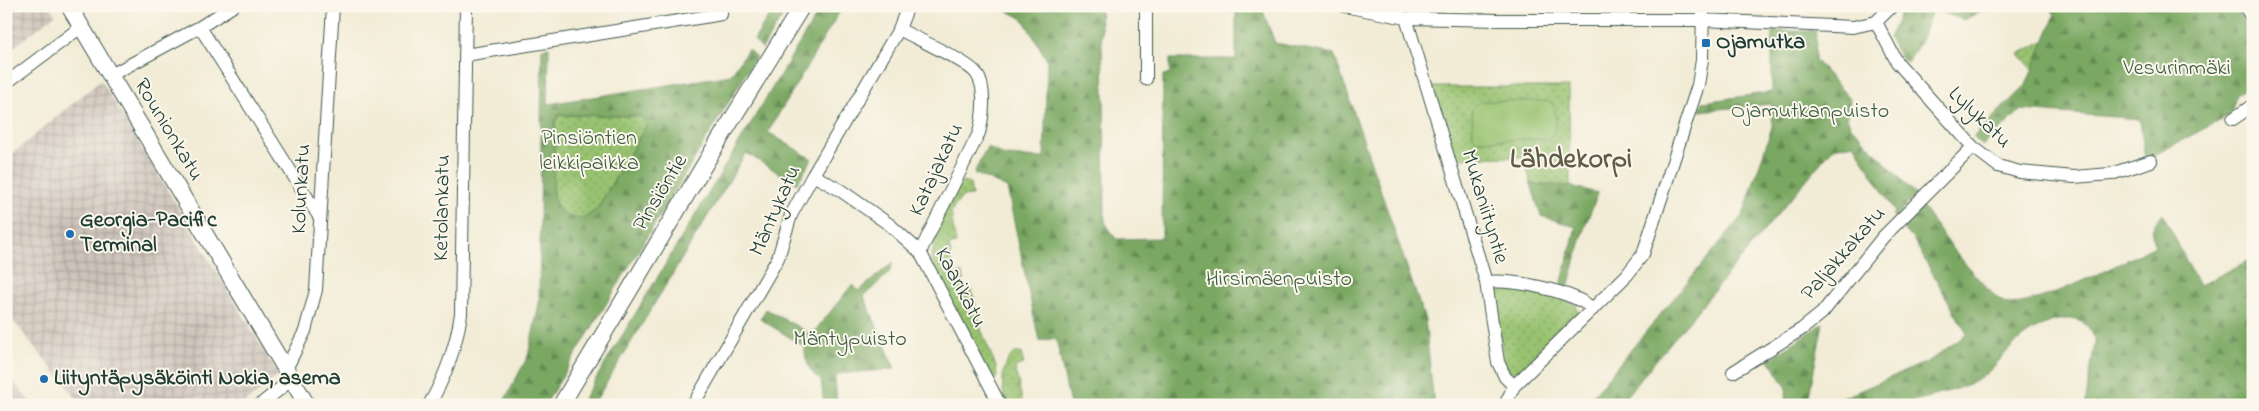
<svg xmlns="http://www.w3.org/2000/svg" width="2259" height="411" viewBox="0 0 2259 411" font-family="'Indie Flower',sans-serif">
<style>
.industrial{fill:url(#industrial-grid)}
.railway{fill:#cdc2b9}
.grass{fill:url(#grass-dots);stroke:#5c8052;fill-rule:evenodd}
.forest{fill:url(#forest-firs);stroke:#4c724b;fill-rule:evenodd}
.pitch{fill:#98c270;stroke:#5c8052}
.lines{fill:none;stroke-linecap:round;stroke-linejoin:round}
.minor-casing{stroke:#3f574c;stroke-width:14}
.major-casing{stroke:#3f574c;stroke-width:18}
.minor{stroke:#fff;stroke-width:12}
.major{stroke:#fff;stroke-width:16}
.poi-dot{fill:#1f6fb2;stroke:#fbf7ec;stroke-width:2}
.labels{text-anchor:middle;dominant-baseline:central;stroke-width:4;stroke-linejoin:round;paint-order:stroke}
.poi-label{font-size:22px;font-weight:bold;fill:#1f3d34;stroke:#fbf7ec;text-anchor:start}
.park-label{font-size:22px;fill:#3d5e43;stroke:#fbf7ec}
.street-label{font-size:22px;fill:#1f3d34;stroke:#fbf7ec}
.district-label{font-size:28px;font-weight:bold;fill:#605c49;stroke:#fbf7ec}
</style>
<defs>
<pattern id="industrial-grid" width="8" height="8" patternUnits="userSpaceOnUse" patternTransform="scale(1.25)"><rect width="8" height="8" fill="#cdc2b9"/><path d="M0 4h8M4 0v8" fill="none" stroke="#a69f97"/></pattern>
<pattern id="grass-dots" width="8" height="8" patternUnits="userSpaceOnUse" patternTransform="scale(1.25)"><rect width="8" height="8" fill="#98c270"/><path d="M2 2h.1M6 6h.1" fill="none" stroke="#7b9f5d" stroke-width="1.8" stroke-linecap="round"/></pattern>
<pattern id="forest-firs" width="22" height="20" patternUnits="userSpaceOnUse" patternTransform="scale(1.25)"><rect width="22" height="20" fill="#7aa862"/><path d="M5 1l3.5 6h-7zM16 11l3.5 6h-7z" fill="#638a52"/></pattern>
</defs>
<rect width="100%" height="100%" fill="#fbf7ec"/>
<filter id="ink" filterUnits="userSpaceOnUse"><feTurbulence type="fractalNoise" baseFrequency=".02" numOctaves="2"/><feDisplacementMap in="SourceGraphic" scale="10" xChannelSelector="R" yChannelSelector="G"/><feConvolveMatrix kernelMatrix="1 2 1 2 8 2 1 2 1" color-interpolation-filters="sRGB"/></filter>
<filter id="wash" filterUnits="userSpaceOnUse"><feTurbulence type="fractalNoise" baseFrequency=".0096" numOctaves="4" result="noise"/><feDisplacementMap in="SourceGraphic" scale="20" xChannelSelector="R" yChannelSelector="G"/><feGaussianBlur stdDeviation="1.12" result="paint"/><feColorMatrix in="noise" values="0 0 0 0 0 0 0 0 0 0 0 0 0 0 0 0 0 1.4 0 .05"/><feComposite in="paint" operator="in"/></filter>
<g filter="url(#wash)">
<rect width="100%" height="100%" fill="#f2ecd6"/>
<path class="industrial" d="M 6,6 L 51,6 L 55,15 L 6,53 Z
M 101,80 L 279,375 L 243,405 L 82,405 L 6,312 L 6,159 Z"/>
<path class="railway" d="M 6,373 L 33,405 L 6,405 Z"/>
<path class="grass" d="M 2043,41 L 2044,42 L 2033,70 L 2019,54 Z
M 1432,87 L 1569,87 L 1570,186 L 1531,184 L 1524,157 L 1452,158 ZM 1472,108 L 1547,139 L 1478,140 L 1473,137 Z
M 559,115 L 641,116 L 647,122 L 646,126 L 597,209 C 580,226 559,218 553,196 L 555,122 Z
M 962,182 L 970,184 L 972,196 L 962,197 L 951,212 L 956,244 L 949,246 L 954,274 L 962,273 L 965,291 L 972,290 L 981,329 L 996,367 L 997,377 L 993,380 L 933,267 C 929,245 946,198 962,182 Z
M 1503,286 L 1544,292 L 1576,304 L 1578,314 L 1575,321 L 1521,372 L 1516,374 L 1507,369 L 1504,361 L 1495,304 L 1495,296 Z
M 1015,353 L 1021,353 L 1024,364 L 1015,367 L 1023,405 L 1006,405 C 1001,390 1000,363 1015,353 Z"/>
<path class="forest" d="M 775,6 L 789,6 L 762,49 L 754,40 Z
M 822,6 L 843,6 L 768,132 L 812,159 L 797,184 L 746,153 L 593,405 L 580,405 Z
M 998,6 L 1100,6 L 1104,89 L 1105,222 L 1116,239 L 1162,238 L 1163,75 L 1170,74 L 1170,59 L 1236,59 L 1236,6 L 1266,6 L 1263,11 L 1275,43 L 1334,54 L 1425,320 L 1434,405 L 1070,405 L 1056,338 L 1039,341 L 1007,188 L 974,173 L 987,147 L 1005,156 L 1044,158 L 1047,60 L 1023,19 Z
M 1385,6 L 1446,6 L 1446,12 L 1397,10 Z
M 1899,6 L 1991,6 L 1964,20 L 1932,10 L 1921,41 L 1908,62 L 1902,60 L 1889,38 L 1899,16 L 1897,10 Z
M 2049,6 L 2234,6 L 2253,38 L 2253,89 L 2246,90 L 2237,94 L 2230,115 L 2145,160 L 2140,119 L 2021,110 L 1983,146 L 1973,137 L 2026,85 L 2055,15 Z
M 1772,31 L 1816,31 L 1815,60 L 1850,99 L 1847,118 L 1851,126 L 1916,195 L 1895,218 L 1892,215 L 1895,212 L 1854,144 L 1833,148 L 1622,401 L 1622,405 L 1585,405 L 1743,215 L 1772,127 L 1772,104 L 1700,111 L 1703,102 L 1772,92 Z
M 549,47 L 548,104 L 731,75 L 748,49 L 756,57 L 545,405 L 502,405 L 528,356 L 539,304 L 542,48 ZM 559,115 L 640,116 L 646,122 L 646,126 L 597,209 C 580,226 559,218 553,196 L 555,122 Z
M 1531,184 L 1570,186 L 1598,193 L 1584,229 L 1567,291 L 1560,289 L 1576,227 L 1541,216 Z
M 1922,206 C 1934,225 1988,297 2006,303 C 2030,311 2129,259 2155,246 C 2149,231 2152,226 2163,214 L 2199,286 L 2253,258 L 2253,405 L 2085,405 L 2095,341 C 2085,305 2046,320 2023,337 C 2004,350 1992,376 1969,384 C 1947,393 1917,401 1895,405 C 1873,408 1848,405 1826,405 L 1929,361 L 1967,334 L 1913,239 L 1901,226 Z
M 893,262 L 889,273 L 864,296 L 895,369 L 838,374 L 835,378 L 837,405 L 824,405 L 821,380 C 810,375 804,358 805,347 L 760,319 L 766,309 L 809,333 L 814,332 L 852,285 L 859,291 Z
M 1823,323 L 1808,401 L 1810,405 L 1784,405 L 1787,388 L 1769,360 Z"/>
<path class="pitch" d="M 1479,101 L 1545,101 L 1552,103 C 1558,114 1559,133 1547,139 L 1478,140 L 1473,137 L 1472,108 Z"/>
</g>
<g filter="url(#ink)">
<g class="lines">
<defs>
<path id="minor" d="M 1146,6 L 1146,79
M 1344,6 L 1406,18 L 1499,20 L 1703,20 L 1853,27 L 1876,22 L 1892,6
M 2245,6 L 2253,20
M 1406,18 L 1486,282 L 1498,362 L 1505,377 L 1514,386
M 1876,22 L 1897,62 L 1973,147 L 1998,166 L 2020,172 L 2074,177 L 2111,174 L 2151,161
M 200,27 L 320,218
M 899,29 C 915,38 967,61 976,73 C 987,87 983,117 979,133 L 920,252
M 465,55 L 710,16 L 721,14 L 721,6
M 109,76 L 200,27 L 233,6
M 6,83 L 81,27
M 2233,119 L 2253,105
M 813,175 L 840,190 L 890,225 L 920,252 L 1000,405
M 1486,282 C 1513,279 1573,291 1593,309
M 286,369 L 305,331 L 316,290 L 333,6
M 1733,372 L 1802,329 L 1822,313 L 1883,237 L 1973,147
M 260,405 L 292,379
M 429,405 C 446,376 456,347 461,314 L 466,6
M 693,405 L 778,258 L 791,215 L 813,175 L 899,29 L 908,6
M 1505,405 L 1514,386 L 1627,275 L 1643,254 L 1698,85 L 1702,60 L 1703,6"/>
<path id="major" d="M 69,6 L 307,405
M 561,405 L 718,142 L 802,6"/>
</defs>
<use href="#minor" class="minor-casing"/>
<use href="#major" class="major-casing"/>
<use href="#minor" class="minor"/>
<use href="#major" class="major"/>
</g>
</g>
<g class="poi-dot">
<rect x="1701" y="38" width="10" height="10" rx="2.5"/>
<circle cx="70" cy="234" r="5"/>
<circle cx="44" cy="379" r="5"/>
</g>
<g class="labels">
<g class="poi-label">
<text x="1716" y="43">Ojamutka</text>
<text x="80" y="221">Georgia-Pacific<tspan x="80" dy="25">Terminal</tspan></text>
<text x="54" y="379">Liityntäpysäköinti Nokia, asema</text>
</g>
<g class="park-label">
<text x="2177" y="69">Vesurinmäki</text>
<text x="1810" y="112">Ojamutkanpuisto</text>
<text x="589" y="139">Pinsiöntien<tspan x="589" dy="25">leikkipaikka</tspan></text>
<text x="1279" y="280">Hirsimäenpuisto</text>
<text x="850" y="340">Mäntypuisto</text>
</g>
<g class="street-label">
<text transform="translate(1979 118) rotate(44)">Lylykatu</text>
<text transform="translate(168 130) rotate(59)">Rounionkatu</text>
<text transform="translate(937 170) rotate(-65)">Katajakatu</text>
<text transform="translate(302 189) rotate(-87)">Kolunkatu</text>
<text transform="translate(661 193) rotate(-59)">Pinsiöntie</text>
<text transform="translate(1484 207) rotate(73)">Mukaniityntie</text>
<text transform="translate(443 208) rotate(-89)">Ketolankatu</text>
<text transform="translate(776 211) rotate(-66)">Mäntykatu</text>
<text transform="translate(1844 254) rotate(-49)">Paljakkakatu</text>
<text transform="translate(960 288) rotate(62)">Kaarikatu</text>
</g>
<g class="district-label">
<text x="1571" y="160">Lähdekorpi</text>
</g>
</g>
<rect width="2259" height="411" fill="none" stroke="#fbf7ec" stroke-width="25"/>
</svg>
